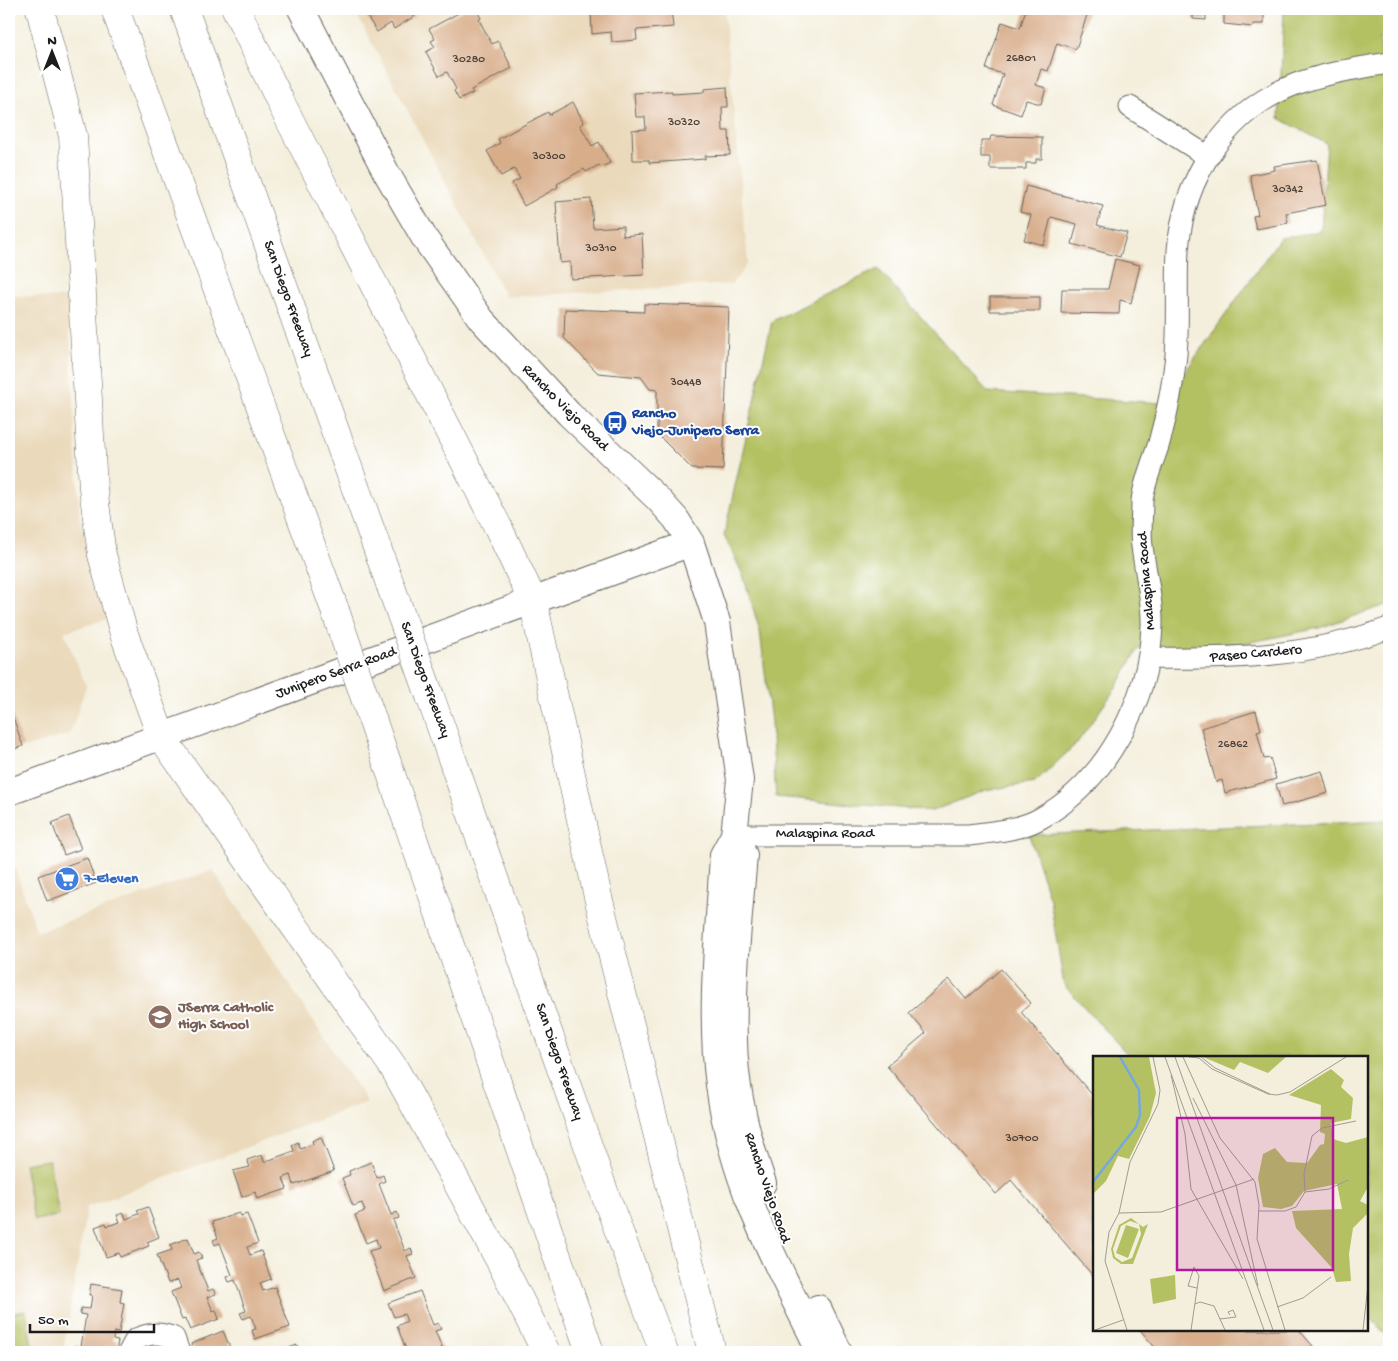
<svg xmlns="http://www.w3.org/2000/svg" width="1398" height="1361" viewBox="0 0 1398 1361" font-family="'Gochi Hand',sans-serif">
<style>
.built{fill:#ead9ba}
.green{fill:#b4c162;stroke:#686e3f}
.building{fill:#d8ad8a}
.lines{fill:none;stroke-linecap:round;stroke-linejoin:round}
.minor-casing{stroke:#686660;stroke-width:23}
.major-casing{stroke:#686660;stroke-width:28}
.highway-casing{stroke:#686660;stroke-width:29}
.minor{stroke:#fff;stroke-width:21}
.major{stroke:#fff;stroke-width:26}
.highway{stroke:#fff;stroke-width:28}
.highway-bridge-casing{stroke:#686660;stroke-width:29;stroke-linecap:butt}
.highway-bridge{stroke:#fff;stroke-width:28}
.labels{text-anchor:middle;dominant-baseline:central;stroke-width:4;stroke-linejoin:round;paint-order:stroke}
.number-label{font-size:12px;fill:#4b4038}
.street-label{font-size:15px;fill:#1c1c1c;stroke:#fff}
.transit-label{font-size:15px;font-weight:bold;fill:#164399;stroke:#fff;text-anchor:start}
.shop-label{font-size:15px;font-weight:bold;fill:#366cbe;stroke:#fff;text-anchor:start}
.education-label{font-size:15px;font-weight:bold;fill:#785e54;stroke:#fff;text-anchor:start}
.inset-river{fill:none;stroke:#73a8e0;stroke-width:2.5}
.inset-road{fill:none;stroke:#9e9b90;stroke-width:1}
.view{fill:#b5179e;fill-opacity:0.15;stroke:#b5179e;stroke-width:2.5}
.inset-edge{fill:none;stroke:#1c1c1c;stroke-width:2.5}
</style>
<rect width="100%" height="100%" fill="#fff"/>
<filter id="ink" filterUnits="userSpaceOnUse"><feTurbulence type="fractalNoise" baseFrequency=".02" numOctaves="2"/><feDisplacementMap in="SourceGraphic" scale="10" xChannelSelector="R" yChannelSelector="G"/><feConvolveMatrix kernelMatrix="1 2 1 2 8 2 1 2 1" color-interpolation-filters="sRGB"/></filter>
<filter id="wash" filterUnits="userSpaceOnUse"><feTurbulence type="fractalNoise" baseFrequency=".0096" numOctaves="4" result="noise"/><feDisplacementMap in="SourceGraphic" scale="20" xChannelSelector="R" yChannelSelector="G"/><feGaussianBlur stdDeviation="1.12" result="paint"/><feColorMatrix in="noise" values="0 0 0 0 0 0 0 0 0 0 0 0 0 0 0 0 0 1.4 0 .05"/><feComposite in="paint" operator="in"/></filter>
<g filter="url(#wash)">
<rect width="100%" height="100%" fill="#f4efdd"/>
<path class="built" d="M 354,9 L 724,9 L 748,263 L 732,284 L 506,297 Z
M 9,296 L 68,298 L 80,520 L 107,619 L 64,632 L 86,686 L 70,734 L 9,752 Z
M 9,851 L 37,932 L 213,870 L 367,1102 L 87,1207 L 63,1352 L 9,1352 Z"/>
<path class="green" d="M 1284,9 L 1389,9 L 1389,37 L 1379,39 L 1389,101 L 1389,604 L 1319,628 L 1213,650 L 1139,648 L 1116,688 L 1077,743 L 1035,783 L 986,790 L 932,811 L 776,797 L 771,722 L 760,631 L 743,575 L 724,535 L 772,321 L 878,269 L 988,392 L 1163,403 L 1280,238 L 1321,231 L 1327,144 L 1279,118 Z
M 1389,820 L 1389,1338 L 1367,1314 L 1367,1057 L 1130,1057 L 1064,985 L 1050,900 L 1029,835 Z
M 49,1160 L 59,1216 L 34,1220 L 24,1164 Z
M 26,1311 L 33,1352 L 9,1352 L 9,1314 Z"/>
<g id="blocks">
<path class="building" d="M 362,9 L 414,9 L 411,11 L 415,16 L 394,29 L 391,23 L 377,32 Z
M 466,9 L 476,9 L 481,18 L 479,20 L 492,44 L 498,41 L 512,68 L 471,90 L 473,93 L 459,100 L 454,91 L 456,89 L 447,72 L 439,76 L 426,52 L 435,47 L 431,41 L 435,39 L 429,29 Z
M 591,9 L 671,9 L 673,27 L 636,30 L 637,40 L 612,42 L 611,32 L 592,34 Z
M 1026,9 L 1078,9 L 1088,12 L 1076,49 L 1057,43 L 1048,71 L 1041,69 L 1036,85 L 1046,88 L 1041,104 L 1026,100 L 1021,115 L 993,105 L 1003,74 L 986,69 L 1002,22 L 1020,28 Z
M 1193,9 L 1214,9 L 1214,14 L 1206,14 L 1206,20 L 1193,19 Z
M 1224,9 L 1264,9 L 1264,24 L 1253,24 L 1253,27 L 1224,24 Z
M 727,87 L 728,107 L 722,107 L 723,131 L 729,131 L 730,155 L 705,156 L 705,159 L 649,163 L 649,160 L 633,160 L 632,130 L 646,129 L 645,117 L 636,117 L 634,93 L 672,91 L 672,94 L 704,92 L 704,89 Z
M 573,102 L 584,123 L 580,125 L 592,146 L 599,142 L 610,163 L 601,167 L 599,165 L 586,172 L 584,169 L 557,184 L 558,187 L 524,206 L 512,183 L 520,179 L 514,169 L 501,176 L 487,151 L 500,143 L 498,139 L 548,112 L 549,115 Z
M 991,136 L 1042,137 L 1042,159 L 1036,159 L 1036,163 L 1026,163 L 1026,169 L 990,169 L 990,157 L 981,157 L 981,140 L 990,140 Z
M 1317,160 L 1326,205 L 1286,213 L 1288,223 L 1256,229 L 1253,216 L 1258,215 L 1250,175 L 1275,170 L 1274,166 Z
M 1026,186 L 1103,206 L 1097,225 L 1127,233 L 1120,257 L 1072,244 L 1077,224 L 1051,217 L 1044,245 L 1024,240 L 1031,215 L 1020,212 Z
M 591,199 L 593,228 L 623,226 L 623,236 L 642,234 L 644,275 L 571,279 L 570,262 L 560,263 L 556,202 Z
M 1115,259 L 1140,265 L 1131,303 L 1120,300 L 1119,314 L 1061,313 L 1062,289 L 1108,289 Z
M 990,297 L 1040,297 L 1040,311 L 990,311 Z
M 644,304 L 729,307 L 723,470 L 692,469 L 657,434 L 657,390 L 650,389 L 641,377 L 598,373 L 564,338 L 565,309 L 644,312 Z
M 9,706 L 23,746 L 9,751 Z
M 1256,711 L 1261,730 L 1257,731 L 1264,759 L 1270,758 L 1276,779 L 1225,793 L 1222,780 L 1216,782 L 1201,728 Z
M 1322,771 L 1328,793 L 1282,806 L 1276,784 Z
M 69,816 L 81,849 L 64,855 L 52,823 Z
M 87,858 L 96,883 L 47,901 L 38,876 Z
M 1001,969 L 1031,1003 L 1021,1012 L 1094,1097 L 1094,1277 L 1011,1180 L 996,1194 L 887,1066 L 926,1033 L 909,1013 L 949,979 L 966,999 Z
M 321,1137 L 334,1171 L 294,1185 L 291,1175 L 283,1178 L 287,1189 L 257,1199 L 255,1192 L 242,1197 L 233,1171 L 250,1167 L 247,1160 L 262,1155 L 264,1162 L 294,1151 L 292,1145 L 298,1142 L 300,1149 L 313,1144 L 312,1141 Z
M 371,1162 L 377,1178 L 383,1175 L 385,1181 L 379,1184 L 391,1215 L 397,1212 L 399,1218 L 393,1220 L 405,1251 L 411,1248 L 413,1254 L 407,1256 L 416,1278 L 384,1291 L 369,1251 L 379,1248 L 376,1239 L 366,1243 L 355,1215 L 365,1211 L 362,1203 L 353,1206 L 342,1178 L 350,1175 L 349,1171 Z
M 148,1207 L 159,1237 L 147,1242 L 149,1246 L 120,1257 L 119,1253 L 106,1257 L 95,1227 L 106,1223 L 107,1226 L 120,1222 L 117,1215 L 124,1213 L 126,1219 L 139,1214 L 137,1211 Z
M 239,1213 L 240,1216 L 247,1214 L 258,1243 L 247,1247 L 250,1255 L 261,1251 L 271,1279 L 260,1283 L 263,1291 L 275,1287 L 290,1327 L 255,1339 L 252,1330 L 256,1329 L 251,1316 L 243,1319 L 240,1313 L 246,1311 L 235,1280 L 229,1282 L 227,1277 L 232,1275 L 220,1243 L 215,1245 L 213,1240 L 218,1238 L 212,1222 Z
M 188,1238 L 194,1254 L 199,1252 L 202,1258 L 196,1260 L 208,1291 L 213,1289 L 216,1294 L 207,1297 L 213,1311 L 216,1310 L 219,1319 L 190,1330 L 185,1319 L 182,1320 L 171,1292 L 181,1288 L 178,1280 L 168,1283 L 157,1255 L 172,1250 L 170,1245 Z
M 91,1284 L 122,1289 L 120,1302 L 124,1303 L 119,1333 L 114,1332 L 113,1340 L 118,1341 L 116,1352 L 74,1352 L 75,1346 L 81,1347 L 86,1315 L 80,1314 L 81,1308 L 90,1309 L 92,1295 L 89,1295 Z
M 420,1291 L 433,1325 L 438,1323 L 441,1329 L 435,1331 L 443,1350 L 448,1348 L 450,1352 L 418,1352 L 418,1350 L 407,1352 L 397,1326 L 407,1321 L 404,1314 L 394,1317 L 388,1303 Z
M 1140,1330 L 1299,1330 L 1318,1352 L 1159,1352 Z
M 223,1331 L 232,1352 L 194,1352 L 191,1344 Z
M 297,1345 L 299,1352 L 278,1352 Z"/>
</g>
</g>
<g filter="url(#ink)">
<use href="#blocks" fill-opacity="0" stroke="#686660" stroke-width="1"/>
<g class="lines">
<defs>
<path id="minor" d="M 1130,107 L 1207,156
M 1150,658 C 1235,659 1308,657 1389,628
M 734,835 L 969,835 C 993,832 1020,830 1041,818 C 1107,781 1149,699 1152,626 C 1153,600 1145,572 1142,546 C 1140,532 1142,516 1142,501 C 1144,482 1153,462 1159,443 C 1167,414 1173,385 1176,355 C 1179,320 1176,285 1178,250 C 1184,176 1226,111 1296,84 C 1326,73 1358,68 1389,63
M 129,1352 L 136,1339 C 150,1333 160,1332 174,1338 L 179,1352"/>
<path id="major" d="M 301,9 L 386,172 L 425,239 L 481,319 L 569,414 L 658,499 L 676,519 L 691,543 L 717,622 L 740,780 L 734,835 L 723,855 C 719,930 709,1010 719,1085 C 731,1177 771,1254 812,1335 L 818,1352
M 9,792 L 691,543
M 734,835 L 744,855 C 739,917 732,980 734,1042 C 735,1090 747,1138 763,1183
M 818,1308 L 839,1352"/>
<path id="highway" d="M 40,9 L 73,136 L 93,488 L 102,555 L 124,634 L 161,736 L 394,1068 L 499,1259 L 546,1352
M 115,9 L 335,610
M 184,9 L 390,584
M 236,9 L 282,105 L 498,527 L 533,601 L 598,897 L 712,1352
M 430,696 L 606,1197 L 664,1352
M 370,713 L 590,1352"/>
</defs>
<use href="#minor" class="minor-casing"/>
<use href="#major" class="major-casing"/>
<use href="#highway" class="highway-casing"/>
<use href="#minor" class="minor"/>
<use href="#major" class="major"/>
<use href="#highway" class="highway"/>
<defs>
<path id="highway-bridge" d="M 390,584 L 430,696
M 335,610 L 370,713"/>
</defs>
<use href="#highway-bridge" class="highway-bridge-casing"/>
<use href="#highway-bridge" class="highway-bridge"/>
</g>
</g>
<defs>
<symbol id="bus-disc" viewBox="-11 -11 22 22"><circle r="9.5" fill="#1a4fb4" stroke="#fff"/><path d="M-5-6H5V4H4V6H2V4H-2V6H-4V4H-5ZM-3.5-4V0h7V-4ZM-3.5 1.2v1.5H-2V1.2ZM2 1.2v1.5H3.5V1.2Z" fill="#fff"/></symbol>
<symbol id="supermarket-disc" viewBox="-11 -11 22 22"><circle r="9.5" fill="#3f7fe0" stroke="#fff"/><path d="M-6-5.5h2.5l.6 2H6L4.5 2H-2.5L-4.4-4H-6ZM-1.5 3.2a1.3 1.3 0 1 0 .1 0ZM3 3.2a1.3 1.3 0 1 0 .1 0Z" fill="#fff"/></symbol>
<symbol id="school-disc" viewBox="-11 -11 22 22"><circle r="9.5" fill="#8d6e63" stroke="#fff"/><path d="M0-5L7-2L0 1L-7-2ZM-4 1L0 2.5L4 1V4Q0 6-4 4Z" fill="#fff"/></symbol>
</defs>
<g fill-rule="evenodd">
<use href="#bus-disc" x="601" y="409" width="28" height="28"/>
<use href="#supermarket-disc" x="53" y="865" width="28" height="28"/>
<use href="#school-disc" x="146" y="1003" width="28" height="28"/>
</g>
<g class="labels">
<g class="number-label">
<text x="1021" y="59">26801</text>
<text x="469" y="60">30280</text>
<text x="684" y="123">30320</text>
<text x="549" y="157">30300</text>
<text x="1288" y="190">30342</text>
<text x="601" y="249">30310</text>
<text x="686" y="383">30448</text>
<text x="1233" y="745">26862</text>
<text x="1022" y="1139">30700</text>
</g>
<g class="street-label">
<text transform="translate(288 299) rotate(70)">San Diego Freeway</text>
<text transform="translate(565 408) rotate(45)">Rancho Viejo Road</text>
<text transform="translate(1147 581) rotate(-95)">Malaspina Road</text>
<text transform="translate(1256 654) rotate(-5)">Paseo Cardero</text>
<text transform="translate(336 673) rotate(-20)">Junipero Serra Road</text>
<text transform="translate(425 680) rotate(70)">San Diego Freeway</text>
<text x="825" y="834">Malaspina Road</text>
<text transform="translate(559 1062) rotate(71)">San Diego Freeway</text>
<text transform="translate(767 1188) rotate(71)">Rancho Viejo Road</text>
</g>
<g class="transit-label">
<text x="632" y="414">Rancho<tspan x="632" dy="17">Viejo-Junipero Serra</tspan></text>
</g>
<g class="shop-label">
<text x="84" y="879">7-Eleven</text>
</g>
<g class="education-label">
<text x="178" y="1008">JSerra Catholic<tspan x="178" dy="17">High School</tspan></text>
</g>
</g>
<g transform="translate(1093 1056)">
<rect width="275" height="275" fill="#f4efdd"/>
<path d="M 0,1 L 56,1 L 63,37 L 57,60 L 36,103 L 25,100 L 13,125 L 0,138 ZM 110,1 L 193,1 L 175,17 L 147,6 L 141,14 ZM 238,13 L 251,24 L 248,31 L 260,42 L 258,63 L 238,67 L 240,83 L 253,87 L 275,81 L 275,131 L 267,145 L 275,149 L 275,157 L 260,172 L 256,198 L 258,225 L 243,226 L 239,212 L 203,172 L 199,155 L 249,153 L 244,128 L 211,135 L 199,150 L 188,153 L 170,151 L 165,122 L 170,98 L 182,92 L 194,106 L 214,107 L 227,89 L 231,88 L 232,78 L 227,76 L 228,49 L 196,39 ZM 38,162 L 50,171 L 55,168 L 40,208 L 28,208 L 20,202 L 18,193 L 26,169 ZM 37,165 L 46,168 L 48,178 L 39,202 L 29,206 L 22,201 L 20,193 L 28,170 ZM 33,169 L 46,173 L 35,202 L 23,197 ZM 82,219 L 83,243 L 60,248 L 57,223 Z" fill="#b4c162" fill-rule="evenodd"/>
<path class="inset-river" d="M 0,126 L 43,71 L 47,59 L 46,34 L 27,1"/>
<path class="inset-road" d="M 72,1 L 171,274M 82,1 L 180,274M 90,1 L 127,82 L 162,126 L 166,149 L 164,183 L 192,274M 96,1 L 106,2 L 119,13 L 175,38 L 184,39 L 197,36 L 253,1M 108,1 L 122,12 L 177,38M 78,19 L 92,78 L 98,133 L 150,223M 100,42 L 143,129 L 165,230M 212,136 L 236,133 L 255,124M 166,155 L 192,155 L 203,151 L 212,136 L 211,118 L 219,80 L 229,72 L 263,65M 26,157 L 37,106 L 65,48 L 67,34 L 60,1M 102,248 L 107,246 L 121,250 L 132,274M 184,251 L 210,242 L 238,221M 127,263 L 143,261 L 140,254 L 135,256 L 137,259M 2,274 L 30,264M 34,274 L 12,205 L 16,176 L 26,157 L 68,156 L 161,123M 98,274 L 106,220 L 101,211 L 95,230 L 104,232M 270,274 L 275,229"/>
<path class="view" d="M 84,62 L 240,62 L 240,214 L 84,214 Z"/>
<rect width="275" height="275" class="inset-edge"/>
</g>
<rect width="1398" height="1361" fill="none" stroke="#fff" stroke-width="30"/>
<g transform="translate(52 52)" stroke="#ffffff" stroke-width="4" paint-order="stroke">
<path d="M0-4L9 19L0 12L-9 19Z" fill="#1c1c1c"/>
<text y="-8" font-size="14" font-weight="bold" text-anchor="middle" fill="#1c1c1c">N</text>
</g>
<path d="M30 1324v8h124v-8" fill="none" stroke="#1c1c1c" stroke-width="2.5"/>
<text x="38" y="1324" font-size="15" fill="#1c1c1c" stroke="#ffffff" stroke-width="4" paint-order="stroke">50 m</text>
</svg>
